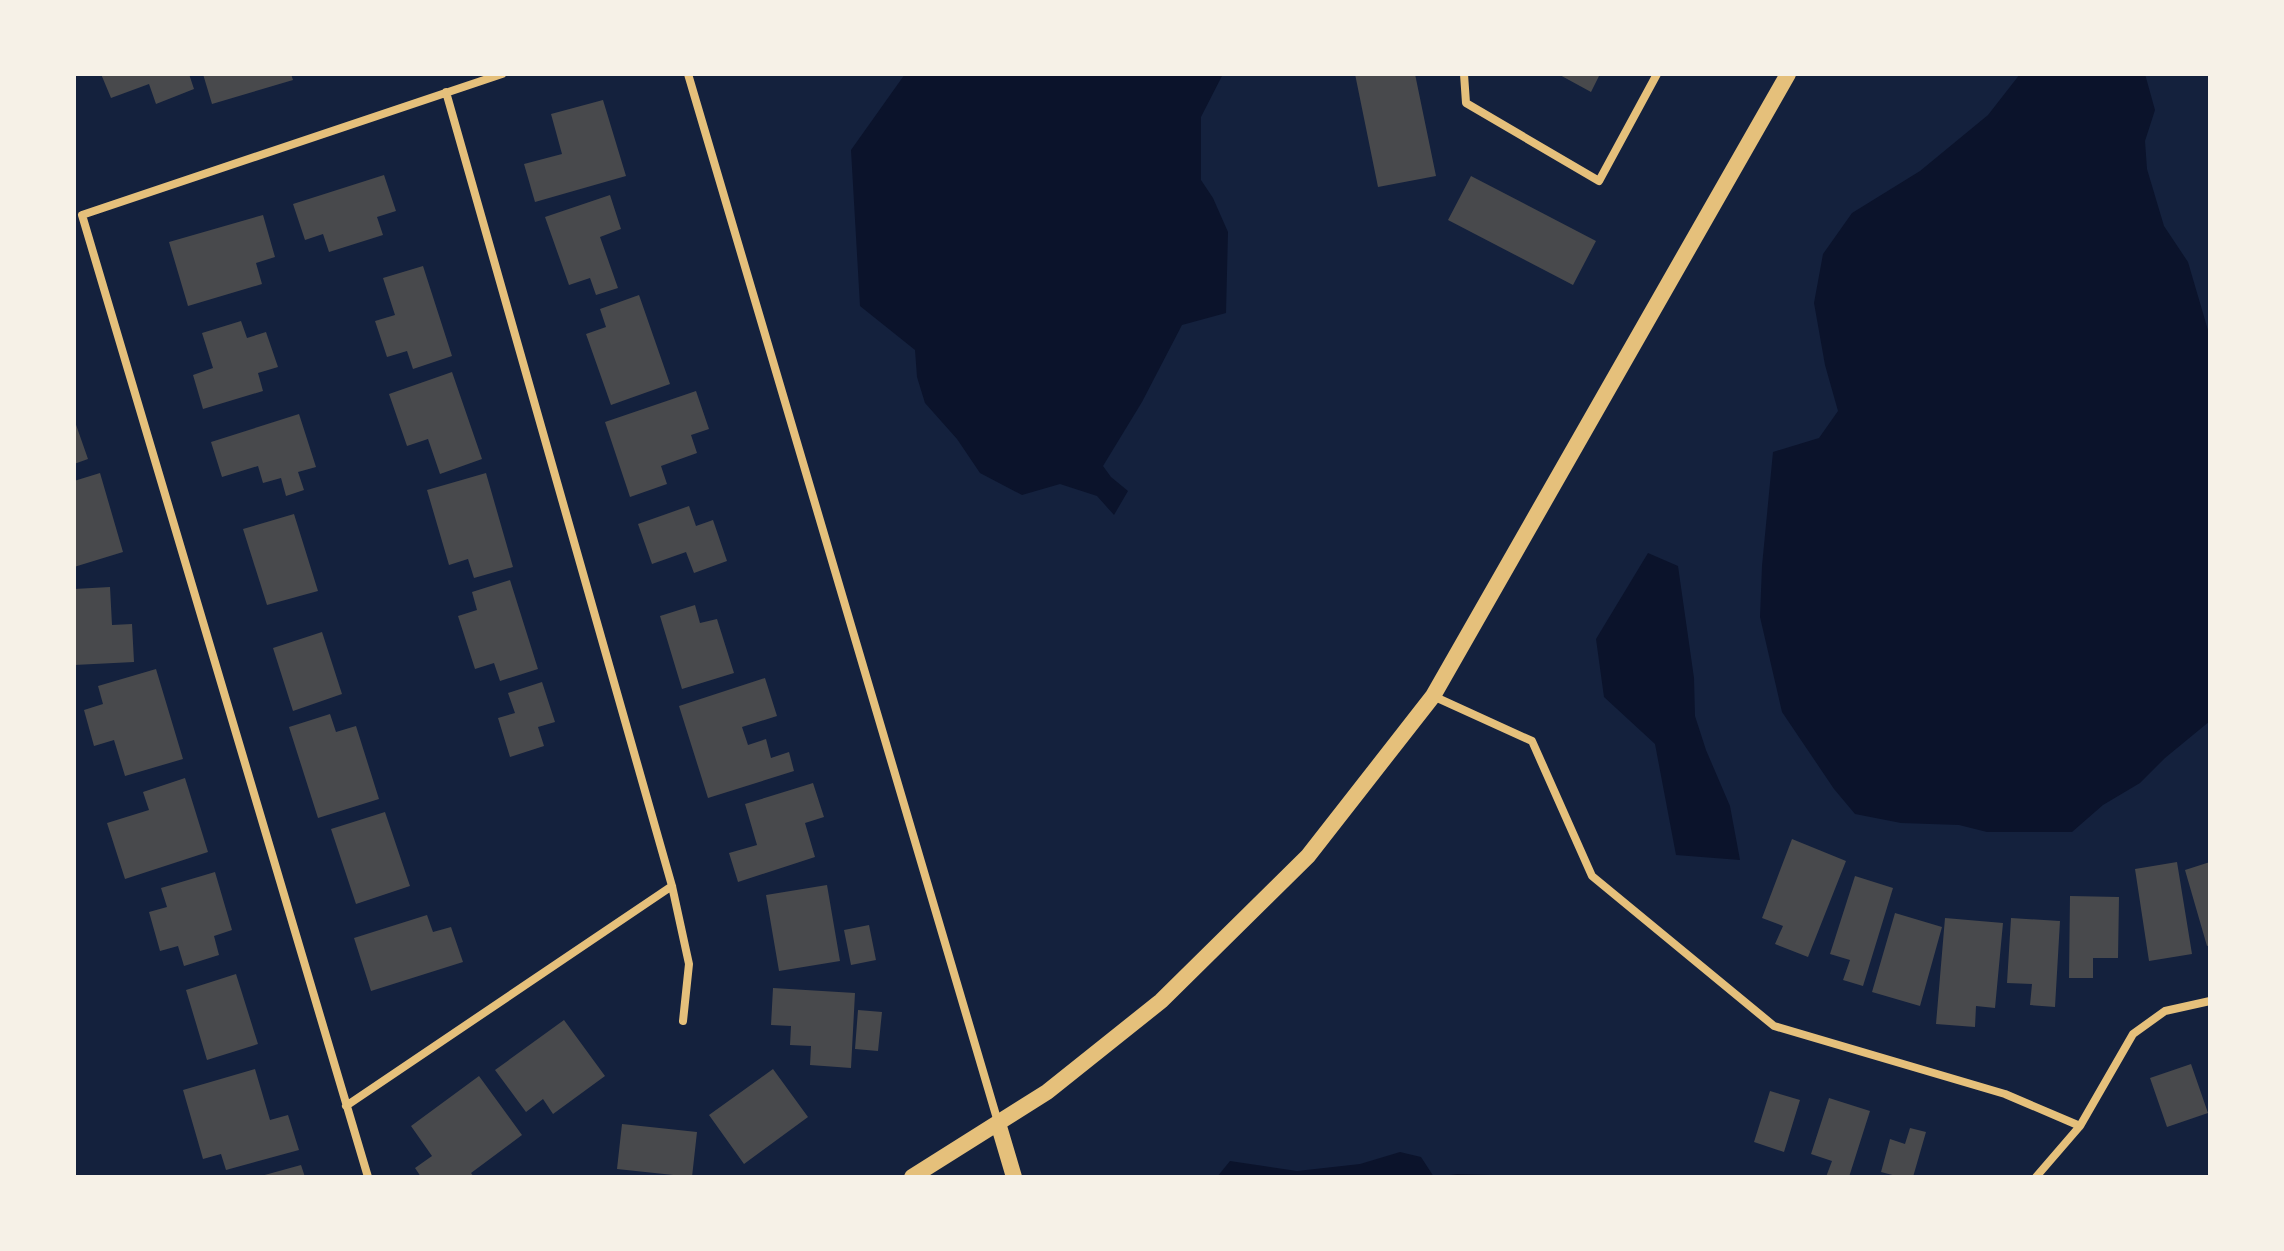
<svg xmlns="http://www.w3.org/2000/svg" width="2284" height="1251" viewBox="0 0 2284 1251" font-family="Ubuntu,sans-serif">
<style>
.water{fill:#0b132b}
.building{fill:#48494c}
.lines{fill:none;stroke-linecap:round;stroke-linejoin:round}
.minor{stroke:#e5c07b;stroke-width:8}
.secondary{stroke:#e5c07b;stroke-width:16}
</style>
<rect width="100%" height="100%" fill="#14213d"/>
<path class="water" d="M 905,74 L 1223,74 L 1201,117 L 1201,180 L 1213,198 L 1228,232 L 1226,313 L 1182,325 L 1142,402 L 1103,466 L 1111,477 L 1128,491 L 1114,515 L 1097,496 L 1060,484 L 1022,495 L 980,473 L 957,439 L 925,403 L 917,377 L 915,350 L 860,306 L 851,150 Z
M 2020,74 L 2145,74 L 2155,110 L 2145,141 L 2147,169 L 2164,226 L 2188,262 L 2210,337 L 2210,721 L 2165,758 L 2140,783 L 2103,805 L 2072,832 L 1987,832 L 1959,825 L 1901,823 L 1855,814 L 1834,789 L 1782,712 L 1760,617 L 1762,566 L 1773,452 L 1819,438 L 1838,411 L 1825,365 L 1814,303 L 1823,254 L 1852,213 L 1920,171 L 1988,115 Z
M 1648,553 L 1678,566 L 1694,678 L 1695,716 L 1706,750 L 1730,806 L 1740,860 L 1676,855 L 1655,744 L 1604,697 L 1596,639 Z
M 1400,1152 L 1421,1157 L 1434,1177 L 1457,1174 L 1490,1175 L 1491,1177 L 1217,1177 L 1230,1161 L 1297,1171 L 1360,1164 Z"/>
<path class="building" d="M 101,74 L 189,74 L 194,89 L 156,104 L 149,84 L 111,98 Z
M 203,74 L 291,74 L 293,80 L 212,104 Z
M 1355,74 L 1415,74 L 1436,176 L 1378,187 Z
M 1558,74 L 1600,74 L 1591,92 Z
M 603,100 L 626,176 L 535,202 L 524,164 L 562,154 L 551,114 Z
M 384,175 L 396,211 L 377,217 L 383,235 L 329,252 L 323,234 L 305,240 L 293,204 Z
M 1471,176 L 1596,241 L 1573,285 L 1448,220 Z
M 610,195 L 621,229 L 600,237 L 618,288 L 596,295 L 590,278 L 569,285 L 545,217 Z
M 263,215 L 275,257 L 256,263 L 262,284 L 188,306 L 169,242 Z
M 423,266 L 452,356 L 413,369 L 407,351 L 387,357 L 375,321 L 395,315 L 383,278 Z
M 639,295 L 670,384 L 611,405 L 586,334 L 606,327 L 600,309 Z
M 241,321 L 247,338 L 266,332 L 278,367 L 258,373 L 263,391 L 203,409 L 193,375 L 213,368 L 202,333 Z
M 452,372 L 482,459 L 440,474 L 428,439 L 407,446 L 389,394 Z
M 696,391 L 709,429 L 691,435 L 697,453 L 661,466 L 667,484 L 630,497 L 605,422 Z
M 299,414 L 316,467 L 298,472 L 304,490 L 286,496 L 281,478 L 263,483 L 258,466 L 222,477 L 211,442 Z
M 74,419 L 88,459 L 74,464 Z
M 100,473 L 123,552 L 74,567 L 74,481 Z
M 486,473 L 513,567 L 474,578 L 468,559 L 449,565 L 427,490 Z
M 689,506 L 696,526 L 713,520 L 727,561 L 694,573 L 686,552 L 652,564 L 638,524 Z
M 294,514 L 318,591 L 267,605 L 243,529 Z
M 510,580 L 538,669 L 500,681 L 494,663 L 475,669 L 458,616 L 477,610 L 472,592 Z
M 110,587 L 112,625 L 132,624 L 134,662 L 74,665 L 74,589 Z
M 695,605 L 700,623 L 717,619 L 734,673 L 682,689 L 660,616 Z
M 322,632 L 342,694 L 293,711 L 273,648 Z
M 156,669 L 183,759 L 125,776 L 114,740 L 94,746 L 84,710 L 103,704 L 98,686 Z
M 765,678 L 777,716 L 742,727 L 748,745 L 766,739 L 771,758 L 789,752 L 794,771 L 708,798 L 679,706 Z
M 542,682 L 555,722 L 538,727 L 544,746 L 510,757 L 498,718 L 515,713 L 508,693 Z
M 330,714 L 336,732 L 356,726 L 379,799 L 318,818 L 289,727 Z
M 185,778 L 208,852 L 125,879 L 107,823 L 149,810 L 143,792 Z
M 813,783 L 824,817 L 805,823 L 815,857 L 738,882 L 729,853 L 757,845 L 745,804 Z
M 385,812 L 410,886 L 356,904 L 331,829 Z
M 1792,839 L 1846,861 L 1808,957 L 1775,944 L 1783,926 L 1762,918 Z
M 2177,862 L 2192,954 L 2149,961 L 2135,869 Z
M 2210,862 L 2210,945 L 2207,946 L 2185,870 Z
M 215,872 L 232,930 L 214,936 L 219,955 L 184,966 L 178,946 L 160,951 L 149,912 L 167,907 L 161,888 Z
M 1855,876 L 1893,888 L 1863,986 L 1843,980 L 1850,960 L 1830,954 Z
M 827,885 L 840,961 L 779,971 L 766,895 Z
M 2070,896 L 2119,897 L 2118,958 L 2093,958 L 2093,978 L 2069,978 Z
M 1895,913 L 1942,927 L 1920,1006 L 1872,992 Z
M 427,915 L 433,932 L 451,927 L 463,962 L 371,991 L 354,938 Z
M 1945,918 L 2003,923 L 1995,1008 L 1976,1006 L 1975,1027 L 1936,1024 Z
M 2011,918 L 2060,921 L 2055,1007 L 2030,1005 L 2032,984 L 2007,983 Z
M 869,925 L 876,960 L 851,965 L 844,930 Z
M 236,974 L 258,1044 L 207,1060 L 186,990 Z
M 773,988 L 855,993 L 851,1068 L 810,1065 L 811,1046 L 790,1045 L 791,1026 L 771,1025 Z
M 858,1010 L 882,1012 L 878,1051 L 855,1049 Z
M 564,1020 L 605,1076 L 553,1114 L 543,1099 L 526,1112 L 495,1070 Z
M 2191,1064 L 2208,1113 L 2167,1127 L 2150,1078 Z
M 255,1069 L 270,1120 L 288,1115 L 299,1150 L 226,1170 L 221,1154 L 203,1159 L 183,1090 Z
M 773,1069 L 808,1117 L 744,1164 L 709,1115 Z
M 479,1076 L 522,1135 L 471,1173 L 474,1177 L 421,1177 L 415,1168 L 432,1156 L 411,1126 Z
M 1770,1091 L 1800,1100 L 1784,1152 L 1754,1142 Z
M 1829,1098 L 1870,1111 L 1849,1177 L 1826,1177 L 1832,1161 L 1811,1154 Z
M 622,1124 L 697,1132 L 692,1177 L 617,1169 Z
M 1910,1128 L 1926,1132 L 1913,1177 L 1900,1177 L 1881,1172 L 1890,1139 L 1905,1144 Z
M 301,1165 L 305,1177 L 261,1177 L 261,1176 Z"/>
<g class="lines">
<path class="minor" d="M 688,74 L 998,1122
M 1464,74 L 1466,103 L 1599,181 L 1657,74
M 446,92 L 672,886 L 689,964 L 683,1021
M 1433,696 L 1532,741 L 1592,876 L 1774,1026 L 2005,1094 L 2080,1126
M 346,1106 L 672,886
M 368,1177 L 82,215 L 502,74
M 2036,1177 L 2080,1126 L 2133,1034 L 2165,1011 L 2210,1001"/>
<path class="secondary" d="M 998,1123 L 1014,1177
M 912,1177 L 1047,1092 L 1161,1001 L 1308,856 L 1433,696 L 1788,74"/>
</g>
<rect width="2284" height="1251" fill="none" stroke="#f6f1e7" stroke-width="152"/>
</svg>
